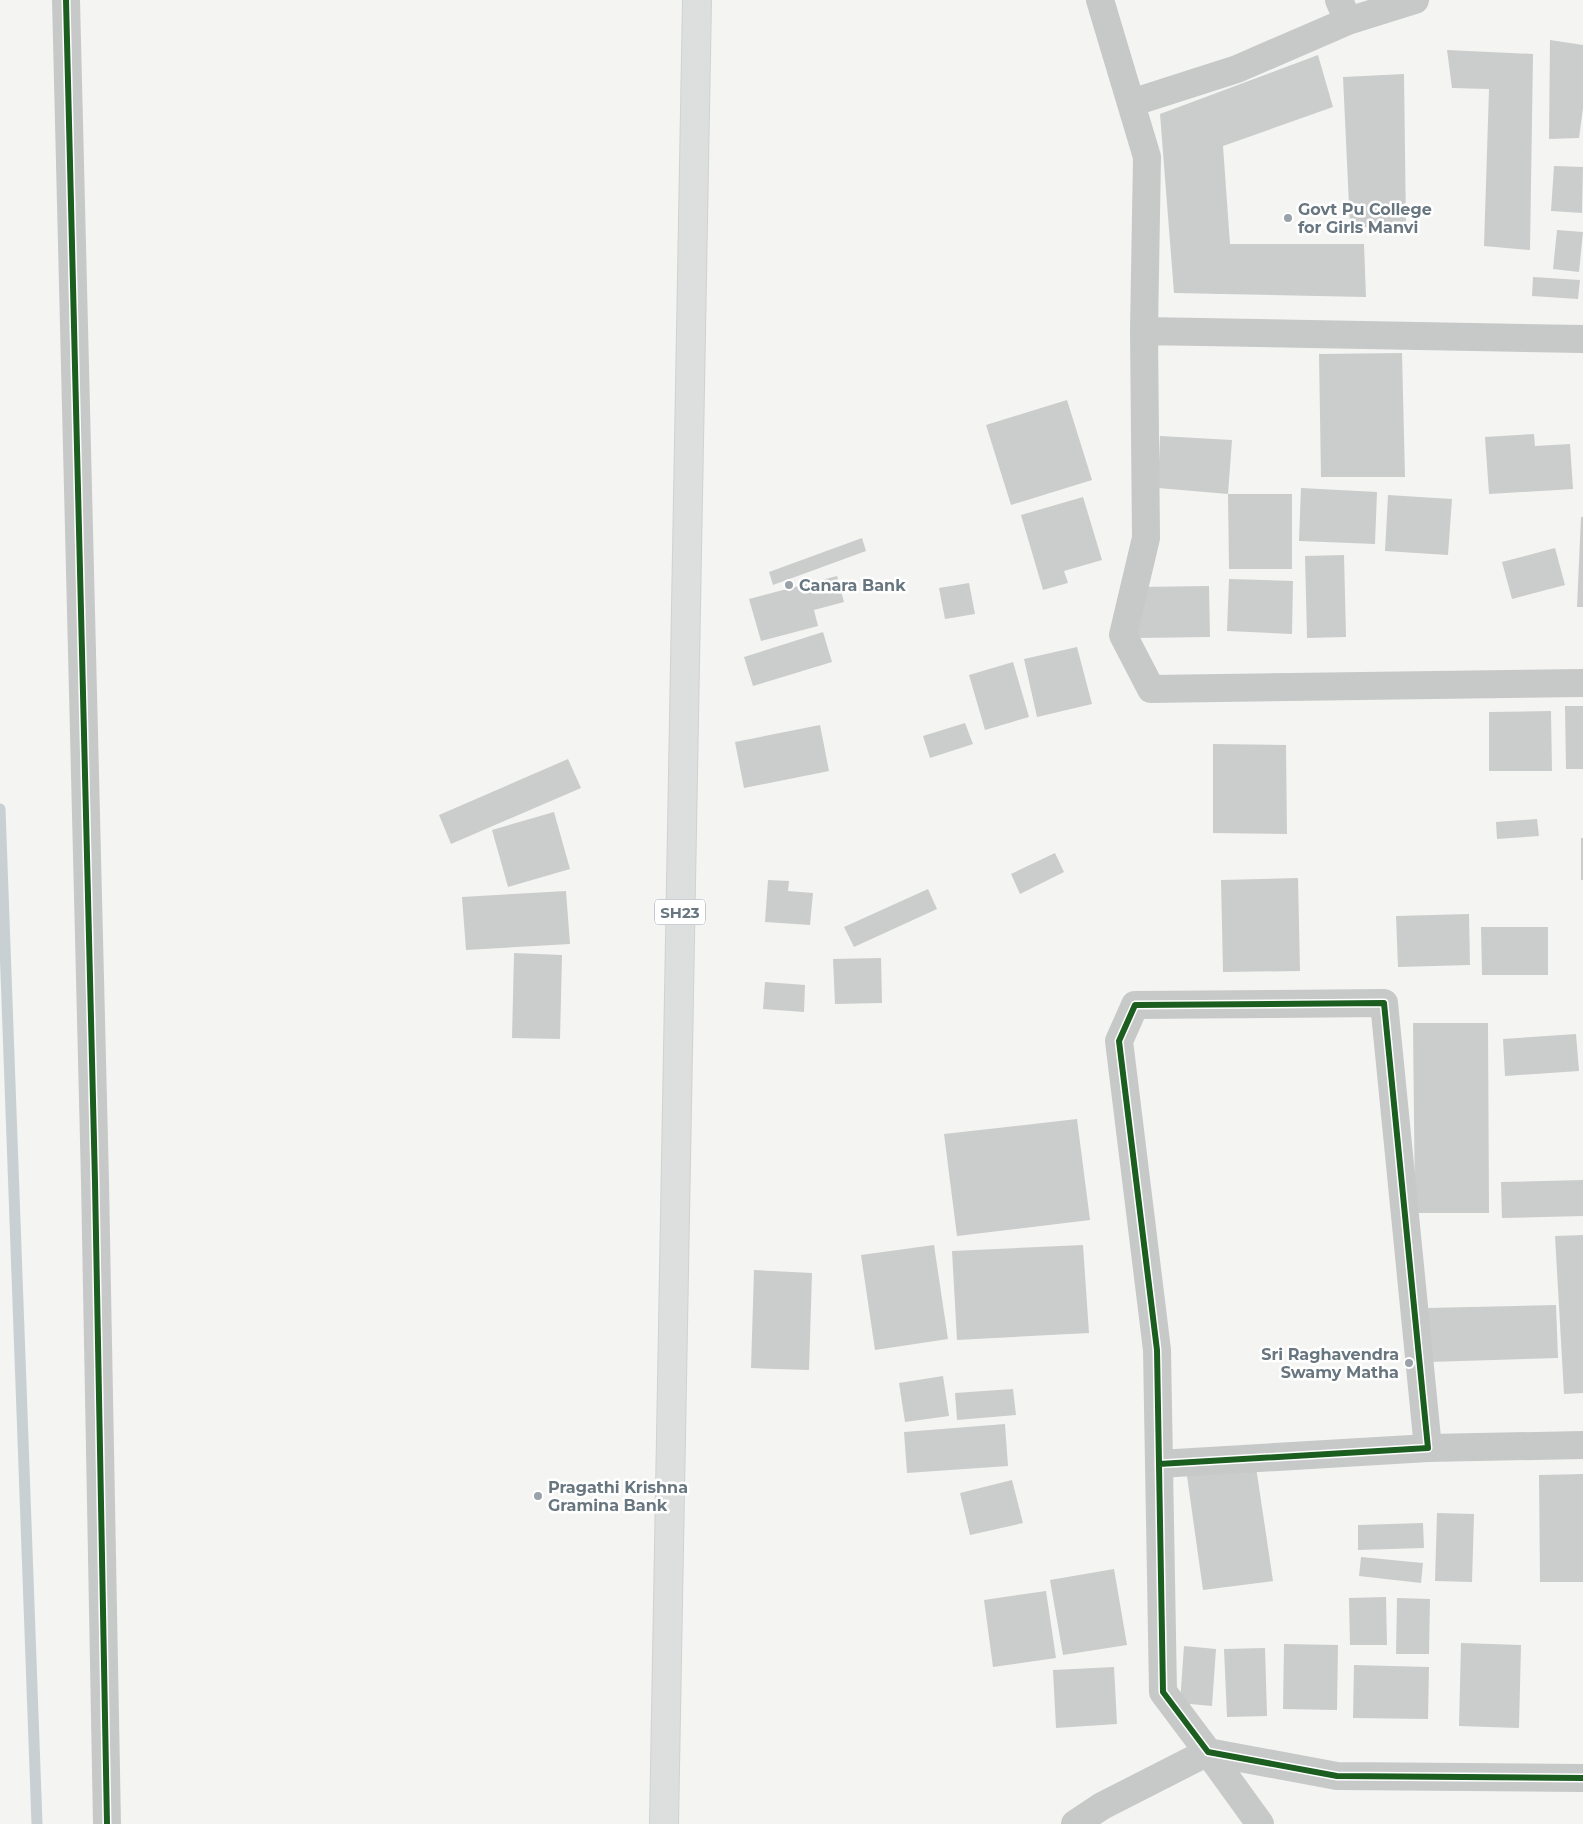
<svg xmlns="http://www.w3.org/2000/svg" width="1583" height="1824" viewBox="0 0 1583 1824" font-family="Montserrat,sans-serif">
<style>
.lines{fill:none;stroke-linecap:round;stroke-linejoin:round}
.stream{stroke:#c9d0d3;stroke-width:11}
.building{fill:#cbcccc}
.primary-casing{stroke:#d0d1d1;stroke-width:30}
.minor{stroke:#c7c9c9;stroke-width:28}
.primary{stroke:#dddede;stroke-width:28}
.cycleway-casing{stroke:#fff;stroke-width:9}
.cycleway{stroke:#1b5e20;stroke-width:6}
.poi-dot{fill:#99a2a8;stroke:#fff;stroke-width:2}
.labels{text-anchor:middle;dominant-baseline:central;stroke-width:5;stroke-linejoin:round;paint-order:stroke}
.shield{fill:#fff;stroke:#959fa6;stroke-width:1}
.shield-label{font-size:15px;font-weight:bold;fill:#687680}
.poi-label{font-size:16px;font-weight:bold;fill:#687680;stroke:#fff;text-anchor:start}
</style>
<rect width="100%" height="100%" fill="#f4f4f3"/>
<g class="lines">
<path class="stream" d="M 0,809 L 37,1824"/>
</g>
<path class="building" d="M 1550,40 L 1583,45 L 1583,108 L 1579,138 L 1549,139 Z
M 1447,50 L 1533,54 L 1530,250 L 1484,246 L 1489,89 L 1452,88 Z
M 1318,55 L 1333,107 L 1223,146 L 1230,244 L 1364,244 L 1366,297 L 1174,293 L 1160,114 Z
M 1404,74 L 1406,228 L 1350,227 L 1343,77 Z
M 1554,166 L 1583,167 L 1582,213 L 1551,211 Z
M 1557,230 L 1583,232 L 1579,272 L 1553,269 Z
M 1533,277 L 1580,280 L 1578,299 L 1532,296 Z
M 1402,353 L 1405,477 L 1321,477 L 1319,354 Z
M 1067,400 L 1092,480 L 1011,505 L 986,425 Z
M 1534,434 L 1535,446 L 1570,444 L 1573,489 L 1489,494 L 1485,437 Z
M 1160,436 L 1232,440 L 1228,494 L 1158,488 Z
M 1301,488 L 1377,492 L 1375,544 L 1299,541 Z
M 1228,494 L 1292,494 L 1292,569 L 1229,569 Z
M 1388,495 L 1452,499 L 1448,555 L 1385,551 Z
M 1083,497 L 1102,560 L 1064,571 L 1068,583 L 1043,590 L 1021,515 Z
M 1581,517 L 1583,517 L 1583,607 L 1577,607 Z
M 862,538 L 866,551 L 773,585 L 769,572 Z
M 1555,548 L 1565,585 L 1512,599 L 1502,562 Z
M 1344,555 L 1346,637 L 1307,638 L 1305,556 Z
M 837,576 L 844,602 L 814,610 L 818,626 L 761,641 L 749,599 Z
M 1229,579 L 1293,581 L 1292,634 L 1227,631 Z
M 969,583 L 975,614 L 945,619 L 939,588 Z
M 1209,586 L 1210,637 L 1138,638 L 1137,587 Z
M 823,632 L 832,662 L 753,686 L 744,657 Z
M 1077,647 L 1092,704 L 1037,717 L 1024,659 Z
M 1013,662 L 1029,717 L 985,730 L 969,675 Z
M 1565,706 L 1583,706 L 1583,769 L 1566,769 Z
M 1551,711 L 1552,771 L 1489,771 L 1489,712 Z
M 965,723 L 973,744 L 930,758 L 923,736 Z
M 820,725 L 829,771 L 744,788 L 735,742 Z
M 1213,744 L 1286,745 L 1287,834 L 1213,833 Z
M 568,759 L 581,788 L 451,844 L 439,815 Z
M 554,812 L 570,869 L 508,887 L 492,830 Z
M 1537,819 L 1539,836 L 1497,839 L 1496,822 Z
M 1581,838 L 1583,838 L 1583,880 L 1581,880 Z
M 1055,853 L 1064,872 L 1020,894 L 1011,874 Z
M 1298,878 L 1300,971 L 1223,972 L 1221,880 Z
M 768,880 L 789,881 L 788,891 L 813,893 L 810,925 L 765,922 Z
M 928,889 L 937,909 L 854,947 L 844,927 Z
M 566,891 L 570,944 L 466,950 L 462,897 Z
M 1469,914 L 1470,965 L 1398,967 L 1396,916 Z
M 1481,927 L 1548,927 L 1548,975 L 1482,975 Z
M 514,953 L 562,955 L 560,1039 L 512,1038 Z
M 881,958 L 882,1003 L 835,1004 L 833,959 Z
M 765,982 L 805,985 L 804,1012 L 763,1009 Z
M 1413,1023 L 1488,1023 L 1489,1213 L 1415,1213 Z
M 1576,1034 L 1579,1071 L 1505,1076 L 1503,1039 Z
M 1077,1119 L 1090,1220 L 957,1236 L 944,1134 Z
M 1583,1180 L 1583,1216 L 1502,1218 L 1501,1182 Z
M 1583,1235 L 1583,1393 L 1564,1394 L 1555,1236 Z
M 934,1245 L 948,1339 L 875,1350 L 861,1255 Z
M 1083,1245 L 1089,1333 L 957,1340 L 952,1251 Z
M 754,1270 L 812,1273 L 809,1370 L 751,1368 Z
M 1556,1305 L 1558,1358 L 1428,1362 L 1427,1308 Z
M 943,1376 L 949,1416 L 905,1422 L 899,1383 Z
M 1013,1389 L 1016,1415 L 957,1420 L 955,1393 Z
M 1005,1424 L 1008,1466 L 907,1473 L 904,1432 Z
M 1256,1467 L 1273,1581 L 1203,1590 L 1187,1476 Z
M 1583,1474 L 1583,1582 L 1540,1582 L 1539,1475 Z
M 1012,1480 L 1023,1523 L 970,1535 L 960,1493 Z
M 1437,1513 L 1474,1514 L 1472,1582 L 1435,1581 Z
M 1423,1523 L 1424,1548 L 1358,1550 L 1358,1525 Z
M 1361,1557 L 1423,1563 L 1421,1583 L 1359,1576 Z
M 1114,1569 L 1127,1645 L 1063,1655 L 1050,1580 Z
M 1046,1591 L 1056,1658 L 993,1667 L 984,1600 Z
M 1386,1597 L 1387,1645 L 1350,1645 L 1349,1598 Z
M 1397,1598 L 1430,1599 L 1429,1654 L 1396,1654 Z
M 1461,1643 L 1521,1645 L 1519,1728 L 1459,1726 Z
M 1284,1644 L 1338,1645 L 1337,1710 L 1283,1709 Z
M 1184,1646 L 1216,1649 L 1212,1706 L 1180,1703 Z
M 1265,1648 L 1267,1716 L 1227,1717 L 1224,1649 Z
M 1354,1665 L 1429,1667 L 1428,1719 L 1353,1718 Z
M 1114,1667 L 1117,1724 L 1056,1728 L 1053,1670 Z"/>
<g class="lines">
<defs>
<path id="primary" d="M 664,1824 L 697,0"/>
</defs>
<use href="#primary" class="primary-casing"/>
<path class="minor" d="M 66,0 L 95,1182 L 107,1824
M 1100,0 L 1147,157 L 1144,331 L 1146,538 L 1123,635 L 1151,689 L 1583,683
M 1348,21 L 1415,0
M 1131,103 L 1237,69 L 1348,21 L 1339,0
M 1144,331 L 1583,339
M 1428,1448 L 1583,1445
M 1159,1464 L 1428,1448 L 1384,1003 L 1135,1005 L 1119,1041 L 1157,1350 L 1163,1692 L 1208,1752 L 1337,1776 L 1583,1778
M 1075,1824 L 1102,1806 L 1208,1752 L 1260,1824"/>
<use href="#primary" class="primary"/>
<defs>
<path id="cycleway" d="M 66,0 L 95,1182 L 107,1824
M 1159,1464 L 1428,1448 L 1384,1003 L 1135,1005 L 1119,1041 L 1157,1350 L 1163,1692 L 1208,1752 L 1337,1776 L 1583,1778"/>
</defs>
<use href="#cycleway" class="cycleway-casing"/>
<use href="#cycleway" class="cycleway"/>
</g>
<g class="poi-dot">
<circle cx="1288" cy="218" r="5"/>
<circle cx="789" cy="585" r="5"/>
<circle cx="1409" cy="1363" r="5"/>
<circle cx="538" cy="1496" r="5"/>
</g>
<g class="labels">
<rect class="shield" x="655" y="899.5" width="50" height="25" rx="4"/>
<g class="shield-label">
<text x="680" y="912">SH23</text>
</g>
<g class="poi-label">
<text x="1298" y="209">Govt Pu College<tspan x="1298" dy="18">for Girls Manvi</tspan></text>
<text x="799" y="585">Canara Bank</text>
<text x="1399" y="1354" text-anchor="end">Sri Raghavendra<tspan x="1399" dy="18">Swamy Matha</tspan></text>
<text x="548" y="1487">Pragathi Krishna<tspan x="548" dy="18">Gramina Bank</tspan></text>
</g>
</g>
</svg>
